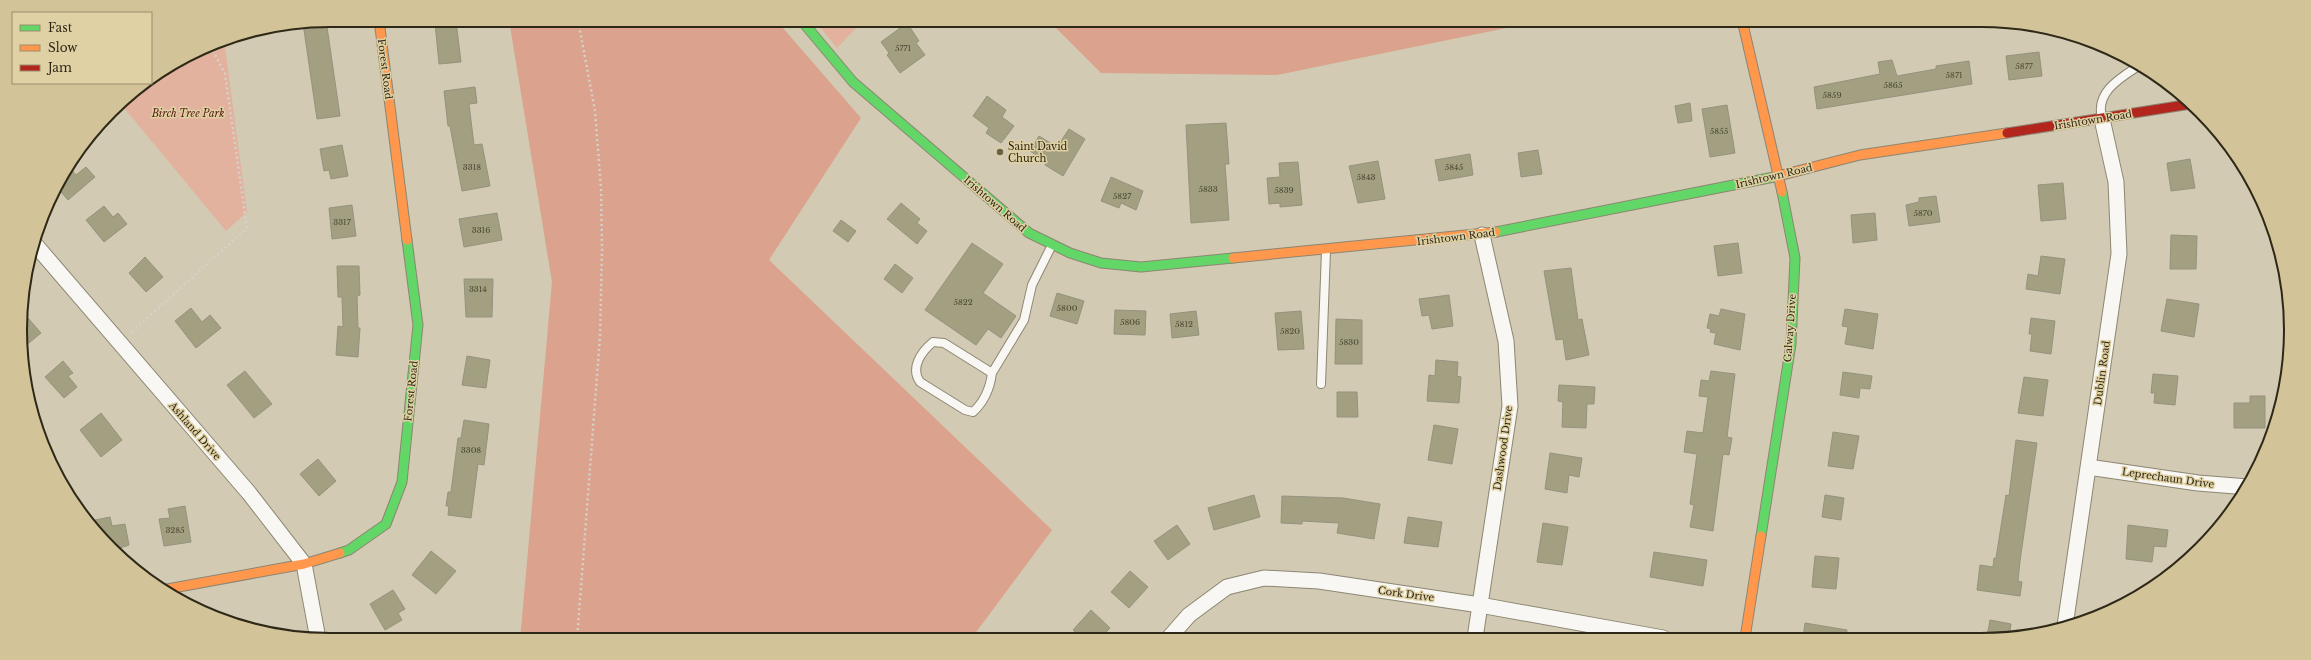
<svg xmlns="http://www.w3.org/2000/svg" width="2311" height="660" viewBox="0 0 2311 660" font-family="'Libre Baskerville',serif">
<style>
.green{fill:#e2b29e}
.forest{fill:#dba28d}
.building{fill:#a2a081;stroke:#95927f}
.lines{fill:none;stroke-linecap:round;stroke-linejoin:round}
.lane-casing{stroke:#8c8673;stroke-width:10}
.street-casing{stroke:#8c8673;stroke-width:17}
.fast-casing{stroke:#8c8673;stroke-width:11}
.slow-casing{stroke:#8c8673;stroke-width:11}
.jam-casing{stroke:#8c8673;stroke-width:11}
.path{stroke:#d5d2cb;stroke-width:2.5;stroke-dasharray:2 3;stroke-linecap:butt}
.lane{stroke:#f8f7f3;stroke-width:8}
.street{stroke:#f8f7f3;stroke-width:15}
.fast{stroke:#63d668;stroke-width:9}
.slow{stroke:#ff974d;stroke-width:9}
.jam{stroke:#b3261e;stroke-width:9}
.poi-dot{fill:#67614d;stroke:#e0d1a4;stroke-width:1.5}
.labels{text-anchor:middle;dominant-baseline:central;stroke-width:3;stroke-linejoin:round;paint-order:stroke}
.number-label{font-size:8px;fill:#4b4632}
.street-label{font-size:10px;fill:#2e2817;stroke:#e0d1a4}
.park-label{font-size:10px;font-style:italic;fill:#56190f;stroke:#e0d1a4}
.poi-label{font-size:10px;fill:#2e2817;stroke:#e0d1a4;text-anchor:start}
.rim{fill:none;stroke:#2e2817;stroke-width:2}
</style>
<rect width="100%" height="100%" fill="#d2cab2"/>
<path class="green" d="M 814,20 L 864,20 L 837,48 Z
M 224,40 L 247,212 L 226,231 L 120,103 L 125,97 L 212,44 Z"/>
<path class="forest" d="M 509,20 L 776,20 L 861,118 L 769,260 L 1052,530 L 971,639 L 520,640 L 552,282 Z
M 1048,20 L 1545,20 L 1277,75 L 1101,73 Z"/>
<path class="building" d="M 326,20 L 340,116 L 317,119 L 303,23 Z
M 456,21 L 461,62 L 439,64 L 435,23 Z
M 907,23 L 919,41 L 916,43 L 925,55 L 900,73 L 887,55 L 889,53 L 881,42 Z
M 2039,52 L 2042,76 L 2009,80 L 2006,56 Z
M 1892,60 L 1897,76 L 1936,69 L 1936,66 L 1969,61 L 1972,84 L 1817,109 L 1814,87 L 1880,74 L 1878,62 Z
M 475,87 L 477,103 L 469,104 L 474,145 L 482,144 L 490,186 L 462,191 L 450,126 L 448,126 L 444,91 Z
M 987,96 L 1006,110 L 1002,117 L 1014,126 L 1001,143 L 986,133 L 989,128 L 973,116 Z
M 1690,103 L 1692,121 L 1678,123 L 1675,106 Z
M 1727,105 L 1735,153 L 1710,157 L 1702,109 Z
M 1226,123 L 1229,164 L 1225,164 L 1229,220 L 1191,223 L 1186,125 Z
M 1069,129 L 1085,139 L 1063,176 L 1045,165 L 1047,162 L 1030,151 L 1039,136 L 1057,147 Z
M 342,145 L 348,176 L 331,179 L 329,170 L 324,171 L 320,149 Z
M 1538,150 L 1542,174 L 1521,177 L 1518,153 Z
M 1470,154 L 1473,175 L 1439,181 L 1435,160 Z
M 2190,159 L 2195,188 L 2171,191 L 2167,163 Z
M 1378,161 L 1385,199 L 1358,203 L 1349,166 Z
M 1298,162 L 1302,205 L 1280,207 L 1280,203 L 1269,204 L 1267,178 L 1280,177 L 1279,163 Z
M 68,166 L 76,175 L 86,167 L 95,177 L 68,200 L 56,186 Z
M 1111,177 L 1143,191 L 1136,210 L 1121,203 L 1119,208 L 1101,201 Z
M 2063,183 L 2066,219 L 2041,221 L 2038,185 Z
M 1936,196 L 1940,222 L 1909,226 L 1906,205 L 1919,202 L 1919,198 Z
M 901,203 L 920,219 L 917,223 L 927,231 L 917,244 L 887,219 Z
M 352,205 L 356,236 L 332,239 L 329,208 Z
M 104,206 L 113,217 L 118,213 L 127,224 L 104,242 L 86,220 Z
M 497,213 L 502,240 L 464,247 L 459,219 Z
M 1875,213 L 1877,240 L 1853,243 L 1851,215 Z
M 841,220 L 856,231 L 848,242 L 833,231 Z
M 2171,235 L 2197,236 L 2196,269 L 2170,269 Z
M 972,243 L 1003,264 L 983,293 L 1016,316 L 1001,338 L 988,329 L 976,345 L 925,310 Z
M 1738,243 L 1742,273 L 1718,276 L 1714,246 Z
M 2041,256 L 2065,259 L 2060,294 L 2026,289 L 2028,274 L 2038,276 Z
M 145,257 L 163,277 L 146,292 L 129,273 Z
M 895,264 L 913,278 L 902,293 L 884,279 Z
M 337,266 L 359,266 L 360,295 L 357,296 L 358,328 L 360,328 L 358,357 L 336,355 L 338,326 L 343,327 L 342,297 L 338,297 Z
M 1571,268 L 1578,320 L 1582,319 L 1589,355 L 1566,360 L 1563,339 L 1556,340 L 1544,271 Z
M 464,279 L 493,279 L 492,317 L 466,317 Z
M 1057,293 L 1084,301 L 1077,324 L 1050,316 Z
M 1449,295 L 1453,326 L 1432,329 L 1429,315 L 1422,316 L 1419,299 Z
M 2167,299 L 2199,304 L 2194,337 L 2161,331 Z
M 191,308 L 202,322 L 210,315 L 221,328 L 196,348 L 175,321 Z
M 1721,309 L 1745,314 L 1740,350 L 1714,344 L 1716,333 L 1710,332 L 1711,329 L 1707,328 L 1710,314 L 1719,316 Z
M 1845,309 L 1878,314 L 1873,349 L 1845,344 L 1848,327 L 1842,326 Z
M 21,310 L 41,333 L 24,347 Z
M 1115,310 L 1146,311 L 1145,335 L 1114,334 Z
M 1196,311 L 1199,335 L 1172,338 L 1170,314 Z
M 1301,311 L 1304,349 L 1278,350 L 1275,313 Z
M 2031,318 L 2055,321 L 2051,354 L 2030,351 L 2032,334 L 2029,334 Z
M 1336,319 L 1362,320 L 1362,364 L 1335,364 Z
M 467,356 L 490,360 L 486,388 L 462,385 Z
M 1436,360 L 1458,362 L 1457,376 L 1461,377 L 1459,403 L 1427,401 L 1429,375 L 1435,376 Z
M 63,361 L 73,373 L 68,376 L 77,387 L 64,398 L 45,377 Z
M 245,371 L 272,404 L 254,418 L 227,385 Z
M 1711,371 L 1735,374 L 1727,437 L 1732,438 L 1729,455 L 1723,454 L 1713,531 L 1690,527 L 1694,505 L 1690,504 L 1697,454 L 1684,452 L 1687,431 L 1703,433 L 1708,397 L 1699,396 L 1701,380 L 1709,381 Z
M 1843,372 L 1872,376 L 1870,389 L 1860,388 L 1859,398 L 1840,395 Z
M 2153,374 L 2178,376 L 2175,405 L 2154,403 L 2155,393 L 2151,393 Z
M 2024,377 L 2048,380 L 2043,416 L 2018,413 Z
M 1559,385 L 1595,387 L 1594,404 L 1587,404 L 1586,428 L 1562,427 L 1563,402 L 1558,401 Z
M 1337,392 L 1357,392 L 1358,417 L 1337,417 Z
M 2250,396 L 2265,396 L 2265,428 L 2234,428 L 2234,403 L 2250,403 Z
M 101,413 L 122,440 L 101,457 L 80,430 Z
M 464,420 L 489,424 L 484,465 L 478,464 L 471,518 L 448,515 L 449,506 L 446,506 L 448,492 L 451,492 L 458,438 L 461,438 Z
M 1434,425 L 1458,429 L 1452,464 L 1428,460 Z
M 1833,432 L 1859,436 L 1853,469 L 1828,466 Z
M 2016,440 L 2037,443 L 2020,561 L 2018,581 L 2022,582 L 2020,596 L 1977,590 L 1980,565 L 1993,567 L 1994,558 L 1996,558 L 2006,495 L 2009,496 Z
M 1550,453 L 1582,458 L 1579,477 L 1569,475 L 1567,493 L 1545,489 Z
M 318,459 L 336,481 L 319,496 L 300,474 Z
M 1254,495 L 1260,517 L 1214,530 L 1208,508 Z
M 1825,495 L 1844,498 L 1841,520 L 1822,517 Z
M 1282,496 L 1343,498 L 1380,504 L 1374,539 L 1337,533 L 1339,523 L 1302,521 L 1302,524 L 1281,523 Z
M 185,506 L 191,542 L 164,546 L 159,519 L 170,518 L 168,509 Z
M 110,517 L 112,526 L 125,524 L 129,545 L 117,549 L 96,530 L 95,520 Z
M 1408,517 L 1442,522 L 1438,547 L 1404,543 Z
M 1543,523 L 1568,527 L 1562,565 L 1537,562 Z
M 1177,525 L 1190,544 L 1168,560 L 1154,541 Z
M 2128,525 L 2168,530 L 2166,547 L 2154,546 L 2152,562 L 2126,559 Z
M 431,551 L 456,571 L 436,594 L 412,575 Z
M 1654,552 L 1707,560 L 1703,586 L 1650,577 Z
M 1815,556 L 1839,558 L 1836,589 L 1812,587 Z
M 1130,571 L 1148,587 L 1129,608 L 1111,592 Z
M 393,590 L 405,609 L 398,613 L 402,620 L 385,630 L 370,604 Z
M 1091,610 L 1110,628 L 1100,639 L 1082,639 L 1073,630 Z
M 1990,620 L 2011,624 L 2009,637 L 1987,637 Z
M 1805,623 L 1847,630 L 1846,638 L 1803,638 Z"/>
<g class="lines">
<defs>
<path id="lane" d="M 2102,118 C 2095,92 2120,78 2140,65
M 992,373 C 990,389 985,401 973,412 L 965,410 L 920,382 C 910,368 921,352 933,342 L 944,343 L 992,373 L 1024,320 L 1032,285 L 1052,245
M 1321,384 L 1326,251"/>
<path id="street" d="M 33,242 L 249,493 L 304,564 L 318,639
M 2088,467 L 2198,483 L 2248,487
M 2065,626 L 2119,254 L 2116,182 L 2102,119
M 1475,638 L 1510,406 L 1506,341 L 1482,235
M 1168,639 L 1189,615 L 1227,587 L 1264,578 L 1319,581 L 1480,605 L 1663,638"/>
<path id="fast" d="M 801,20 L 853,82 L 1029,233 L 1070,253 L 1101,263 L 1141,267 L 1233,258
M 1496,232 L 1774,177
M 1761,536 L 1791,344 L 1795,258 L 1782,192
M 340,553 L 349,550 L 386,524 L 402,482 L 418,325 L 407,240"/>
<path id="slow" d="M 379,20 L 407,240
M 1742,20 L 1782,192
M 1774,177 L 1860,155 L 2007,133
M 1233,258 L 1496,232
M 162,590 L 304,564 L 340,553
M 1745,638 L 1761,536"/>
<path id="jam" d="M 2007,133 L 2191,104"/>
</defs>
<use href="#lane" class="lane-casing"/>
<use href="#street" class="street-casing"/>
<use href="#fast" class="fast-casing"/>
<use href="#slow" class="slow-casing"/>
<use href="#jam" class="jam-casing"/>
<path class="path" d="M 132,332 L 247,228 L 225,74 L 210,45
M 577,640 L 600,336 L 602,250 L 601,188 L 595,111 L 578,20"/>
<use href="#lane" class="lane"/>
<use href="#street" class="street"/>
<use href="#fast" class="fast"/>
<use href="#slow" class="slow"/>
<use href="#jam" class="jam"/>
</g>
<circle class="poi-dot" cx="1000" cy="152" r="4"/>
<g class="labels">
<g class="number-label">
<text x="903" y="48">5771</text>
<text x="2024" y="66">5877</text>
<text x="1954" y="75">5871</text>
<text x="1893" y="85">5865</text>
<text x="1832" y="95">5859</text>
<text x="1719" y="131">5855</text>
<text x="472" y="167">3318</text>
<text x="1454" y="167">5845</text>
<text x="1366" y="177">5843</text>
<text x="1208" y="189">5833</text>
<text x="1284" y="190">5839</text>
<text x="1122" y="196">5827</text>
<text x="1923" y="213">5870</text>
<text x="342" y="222">3317</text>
<text x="481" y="230">3316</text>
<text x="478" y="289">3314</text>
<text x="963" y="302">5822</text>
<text x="1067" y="308">5800</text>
<text x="1130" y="322">5806</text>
<text x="1184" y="324">5812</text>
<text x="1290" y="331">5820</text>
<text x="1349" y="342">5830</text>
<text x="471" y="450">3308</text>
<text x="175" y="530">3285</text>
</g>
<g class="street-label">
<text transform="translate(385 69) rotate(83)">Forest Road</text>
<text transform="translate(2093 120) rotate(-9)">Irishtown Road</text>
<text transform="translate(1774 176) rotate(-13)">Irishtown Road</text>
<text transform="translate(995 204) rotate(41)">Irishtown Road</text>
<text transform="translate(1456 237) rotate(-7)">Irishtown Road</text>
<text transform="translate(1790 328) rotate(-86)">Galway Drive</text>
<text transform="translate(2102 373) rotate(-82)">Dublin Road</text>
<text transform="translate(411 391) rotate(-84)">Forest Road</text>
<text transform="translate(195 431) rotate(49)">Ashland Drive</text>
<text transform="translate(1503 448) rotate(-82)">Dashwood Drive</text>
<text transform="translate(2168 478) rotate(8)">Leprechaun Drive</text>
<text transform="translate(1406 594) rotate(8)">Cork Drive</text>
</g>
<g class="park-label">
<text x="188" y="113">Birch Tree Park</text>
</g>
<g class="poi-label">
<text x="1008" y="146">Saint David<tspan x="1008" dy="12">Church</tspan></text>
</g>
</g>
<path d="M0 0H2311V660H0ZM330 27H1981A303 303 0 0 1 2284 330V330A303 303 0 0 1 1981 633H330A303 303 0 0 1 27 330V330A303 303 0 0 1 330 27Z" fill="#d2c399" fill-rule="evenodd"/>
<path class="rim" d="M330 27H1981A303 303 0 0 1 2284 330V330A303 303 0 0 1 1981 633H330A303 303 0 0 1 27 330V330A303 303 0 0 1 330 27Z"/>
<rect x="12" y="12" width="140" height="72" fill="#e0d1a4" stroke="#998d6c"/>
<rect x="20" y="25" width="20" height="6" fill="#63d668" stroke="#998d6c"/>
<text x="48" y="32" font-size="12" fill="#2e2817">Fast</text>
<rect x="20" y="45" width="20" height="6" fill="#ff974d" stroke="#998d6c"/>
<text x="48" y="52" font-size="12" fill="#2e2817">Slow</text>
<rect x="20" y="65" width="20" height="6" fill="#b3261e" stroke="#998d6c"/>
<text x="48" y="72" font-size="12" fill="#2e2817">Jam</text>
</svg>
